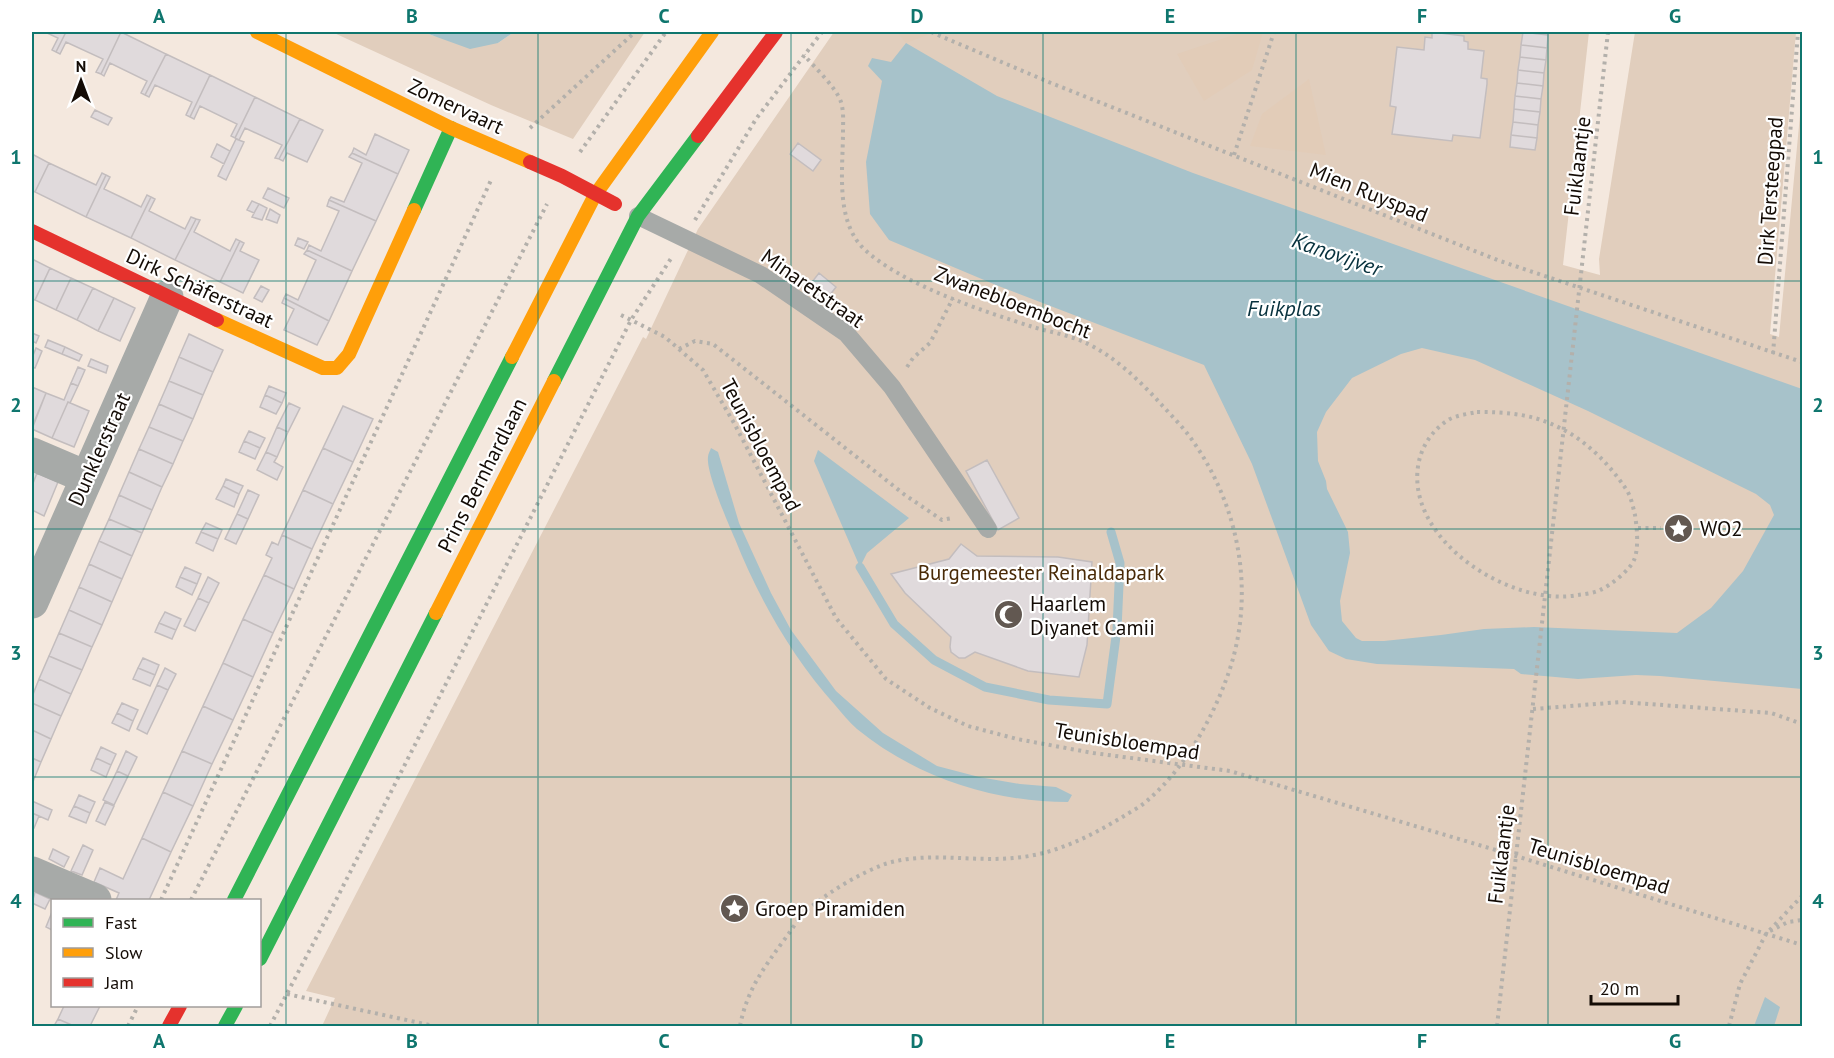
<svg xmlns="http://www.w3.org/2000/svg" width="1834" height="1058" viewBox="0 0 1834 1058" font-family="'PT Sans',sans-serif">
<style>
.green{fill:#e1cebd}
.forest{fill:#e2ccb8}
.water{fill:#a7c2ca;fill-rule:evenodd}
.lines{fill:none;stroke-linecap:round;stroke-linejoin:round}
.stream{stroke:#a7c2ca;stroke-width:9}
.building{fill:#e0dadc;stroke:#c3bdbe;stroke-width:1.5}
.path{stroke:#b3b0ab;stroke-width:4;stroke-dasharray:3 4.5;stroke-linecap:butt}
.lane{stroke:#a7aaa8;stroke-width:18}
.street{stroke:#a7aaa8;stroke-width:33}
.fast{stroke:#30b455;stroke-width:14}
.slow{stroke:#ff9f0a;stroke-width:14}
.jam{stroke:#e5322d;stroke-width:14}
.grid{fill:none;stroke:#0f766e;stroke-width:1.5;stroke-opacity:0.55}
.labels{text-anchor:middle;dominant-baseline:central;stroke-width:4.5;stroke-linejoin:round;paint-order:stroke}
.street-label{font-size:21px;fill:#130b05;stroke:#fff}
.poi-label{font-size:21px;fill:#130b05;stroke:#fff;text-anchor:start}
.park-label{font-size:21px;fill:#492a07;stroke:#fff}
.water-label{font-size:22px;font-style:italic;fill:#07313d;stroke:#fff}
.neatline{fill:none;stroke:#0f766e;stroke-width:2}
.grid-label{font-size:20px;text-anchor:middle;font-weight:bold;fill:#0f766e}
</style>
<rect width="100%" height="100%" fill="#f4e8de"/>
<path class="green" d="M 332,32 L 423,32 L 434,36 L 498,43 L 514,32 L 645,32 L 573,139 L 491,105 Z
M 834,32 L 928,32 L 931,33 L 935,32 L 1589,32 L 1563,265 L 1600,275 L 1599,259 L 1635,32 L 1796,32 L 1770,334 L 1779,337 L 1802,94 L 1802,1026 L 322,1026 L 335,998 L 306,991 L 643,337 L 646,339 L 698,229 Z"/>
<path class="forest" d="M 897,32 L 935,32 L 906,43 Z
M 1243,32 L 1263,32 L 1252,70 L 1204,101 L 1177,54 Z
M 1309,79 L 1326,155 L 1250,146 L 1262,114 Z"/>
<path class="water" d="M 423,32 L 514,32 L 498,43 L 470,49 Z
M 906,43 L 997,96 L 1193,173 L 1802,389 L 1802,689 L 1660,676 L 1636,675 L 1578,679 L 1521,674 L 1514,669 L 1377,664 L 1346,659 L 1329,651 L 1311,625 L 1252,464 L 1204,365 L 996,285 L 889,240 L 870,214 L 866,162 L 882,81 L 868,66 L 872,58 L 891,62 ZM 1422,348 L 1475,360 L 1588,411 L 1756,494 L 1770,505 L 1774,515 L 1743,571 L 1711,608 L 1677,633 L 1534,627 L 1484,629 L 1441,635 L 1384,641 L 1362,641 L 1356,638 L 1342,621 L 1340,601 L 1350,553 L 1348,532 L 1327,489 L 1326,481 L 1318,461 L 1317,432 L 1326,412 L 1352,378 L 1401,354 Z
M 711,448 L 718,452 L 739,523 L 771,593 L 791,630 L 836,691 L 883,733 L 937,766 L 979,777 L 1020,784 L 1056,787 L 1072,795 L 1068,802 C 992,802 916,777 857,729 C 849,722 842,713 835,705 C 792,657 759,599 735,539 C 728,523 706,472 708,457 C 708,454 710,451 711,448 Z
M 818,450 L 909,518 L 867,553 L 860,567 L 814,461 Z
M 1765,997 L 1780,1007 L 1774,1026 L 1754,1026 Z"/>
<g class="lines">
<path class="stream" d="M 860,567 L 894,624 L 934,660 L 985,687 L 1049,700 L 1107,704 L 1117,629 L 1120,563 L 1111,532"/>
</g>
<path class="building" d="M 45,32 L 66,32 L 56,52 L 52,50 L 58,38 Z
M 66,32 L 121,32 L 101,74 L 96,72 L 103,59 L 66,42 L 60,54 L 56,52 Z
M 121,32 L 166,54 L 145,95 L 141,93 L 147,81 L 110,63 L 104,76 L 101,74 Z
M 1432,32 L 1464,36 L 1464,41 L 1468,42 L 1468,49 L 1484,51 L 1481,78 L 1487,79 L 1487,84 L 1480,138 L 1453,135 L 1452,141 L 1392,134 L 1396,107 L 1390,106 L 1397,47 L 1424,50 L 1425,37 L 1432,38 Z
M 1523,32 L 1548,35 L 1547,48 L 1521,45 Z
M 1521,45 L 1547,48 L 1546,60 L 1520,57 Z
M 166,54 L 210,75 L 190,117 L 186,115 L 192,102 L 155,85 L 149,97 L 145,95 Z
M 1520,57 L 1546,60 L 1544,73 L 1518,70 Z
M 1518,70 L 1544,73 L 1543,86 L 1517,83 Z
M 210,75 L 255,97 L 235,138 L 231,136 L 237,124 L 200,106 L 194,119 L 190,117 Z
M 1517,83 L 1543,86 L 1541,99 L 1515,96 Z
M 1515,96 L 1541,99 L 1540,112 L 1514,109 Z
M 255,97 L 300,119 L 279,159 L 275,158 L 282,145 L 245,128 L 239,140 L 235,138 Z
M 1514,109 L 1540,112 L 1538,125 L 1513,122 Z
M 95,110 L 112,118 L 108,125 L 91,117 Z
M 300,119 L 323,130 L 307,162 L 287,153 L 283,161 L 279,159 Z
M 1513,122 L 1538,125 L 1537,138 L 1511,135 Z
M 375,134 L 409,150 L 398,174 L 352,153 L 354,148 L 366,155 Z
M 1511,135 L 1537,138 L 1535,150 L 1510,147 Z
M 236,139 L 244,142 L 226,180 L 218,176 Z
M 798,143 L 821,160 L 813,171 L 790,154 Z
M 217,144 L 230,151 L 224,164 L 211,157 Z
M 352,153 L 398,174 L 376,221 L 329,200 L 331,197 L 344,202 L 362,163 L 349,157 Z
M 32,154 L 49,163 L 35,192 L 32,190 Z
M 49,163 L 96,185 L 102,173 L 106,175 L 86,217 L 35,192 Z
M 106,175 L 110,177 L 104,189 L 123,198 L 141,207 L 147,195 L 151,197 L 131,238 L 86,217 Z
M 268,188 L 289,198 L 284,208 L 263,198 Z
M 151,197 L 155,199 L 149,211 L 185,229 L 191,217 L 196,219 L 175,260 L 131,238 Z
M 329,200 L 376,221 L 352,271 L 307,250 L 309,245 L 321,251 L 339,211 L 327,206 Z
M 252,201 L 259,204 L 254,213 L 247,210 Z
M 259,204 L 267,208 L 262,220 L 252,217 Z
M 270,209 L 280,215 L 277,223 L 266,219 Z
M 196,219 L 200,220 L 194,232 L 230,251 L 236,239 L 240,241 L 220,282 L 175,260 Z
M 298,238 L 308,242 L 304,249 L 295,245 Z
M 240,241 L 244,243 L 240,251 L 259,260 L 243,293 L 220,282 Z
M 307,250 L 352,271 L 329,321 L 284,298 L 286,294 L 298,300 L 316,260 L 304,254 Z
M 32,259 L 50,268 L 35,300 L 32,299 Z
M 50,268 L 71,278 L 56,310 L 35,300 Z
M 819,273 L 836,287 L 823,304 L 805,291 Z
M 71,278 L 93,288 L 77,320 L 56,310 Z
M 261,286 L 269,290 L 262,302 L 254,298 Z
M 93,288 L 114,298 L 98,331 L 77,320 Z
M 114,298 L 135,308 L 120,341 L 98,331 Z
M 284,298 L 329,321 L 317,345 L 284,330 L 294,309 L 282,303 Z
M 32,333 L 39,336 L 36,343 L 32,341 Z
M 189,334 L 223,350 L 213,372 L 179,357 Z
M 48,340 L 65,347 L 62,354 L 45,347 Z
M 65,347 L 82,355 L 79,361 L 62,354 Z
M 36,348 L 42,351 L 35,368 L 32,367 L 32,358 Z
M 179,357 L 213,372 L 203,395 L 169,381 Z
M 91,359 L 108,366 L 106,373 L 88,366 Z
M 78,367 L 85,370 L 78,386 L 71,383 Z
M 169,381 L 203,395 L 193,419 L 159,404 Z
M 71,383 L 78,386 L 70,403 L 68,402 L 52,438 L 32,429 L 46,393 L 64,400 Z
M 269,386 L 286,393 L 282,403 L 265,395 Z
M 32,387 L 46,393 L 32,427 Z
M 265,395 L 282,403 L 276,414 L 260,407 Z
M 68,402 L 89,411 L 74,447 L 52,438 Z
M 289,403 L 300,408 L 288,432 L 277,427 Z
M 159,404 L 193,419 L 183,441 L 149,427 Z
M 343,406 L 373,419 L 353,462 L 323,448 Z
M 149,427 L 183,441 L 173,464 L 139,449 Z
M 277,427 L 288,432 L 277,457 L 266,452 Z
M 249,431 L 265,438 L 260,448 L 244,441 Z
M 244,441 L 260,448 L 255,459 L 239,452 Z
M 323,448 L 353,462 L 333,504 L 303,490 Z
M 139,449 L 173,464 L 162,487 L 129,472 Z
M 266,452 L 277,457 L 274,462 L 283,467 L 277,480 L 257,470 Z
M 987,460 L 1019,518 L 998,530 L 966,471 Z
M 32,471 L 37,473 L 32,486 Z
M 129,472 L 162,487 L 152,510 L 119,495 Z
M 37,473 L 58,482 L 44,516 L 32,510 L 32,486 Z
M 226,479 L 243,486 L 239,494 L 223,486 Z
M 223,486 L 239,494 L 234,507 L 216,499 Z
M 248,490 L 259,495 L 248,519 L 237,514 Z
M 303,490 L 333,504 L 312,549 L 282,535 Z
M 119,495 L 152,510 L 142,533 L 109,519 Z
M 237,514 L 248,519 L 236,544 L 225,539 Z
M 109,519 L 142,533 L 132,556 L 99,541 Z
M 206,523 L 222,530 L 218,539 L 201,532 Z
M 201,532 L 218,539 L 213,551 L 196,543 Z
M 282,535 L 312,549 L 294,589 L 264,575 L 272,558 L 266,555 L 272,542 L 278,545 Z
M 99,541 L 132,556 L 122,579 L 89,564 Z
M 961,544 L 977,556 L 1058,557 L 1092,562 L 1087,645 L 1079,677 L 1028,671 L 975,652 L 965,658 L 959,658 L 951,652 L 950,647 L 951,637 L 905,593 L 891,574 L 949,559 Z
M 89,564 L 122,579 L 112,602 L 79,587 Z
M 185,567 L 201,574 L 197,584 L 180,577 Z
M 264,575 L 294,589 L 273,633 L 243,619 Z
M 180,577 L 197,584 L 192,595 L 176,587 Z
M 208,577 L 219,583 L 209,603 L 198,598 Z
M 79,587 L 112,602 L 102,625 L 69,610 Z
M 198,598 L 209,603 L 195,631 L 184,626 Z
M 69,610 L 102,625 L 92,647 L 59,633 Z
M 165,612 L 181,619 L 176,630 L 159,623 Z
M 243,619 L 273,633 L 253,677 L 223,663 Z
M 159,623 L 176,630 L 172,639 L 155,632 Z
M 59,633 L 92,647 L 82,670 L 49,656 Z
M 49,656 L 82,670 L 71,694 L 39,679 Z
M 143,658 L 159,665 L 155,675 L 138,668 Z
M 223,663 L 253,677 L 233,720 L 203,706 Z
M 138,668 L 155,675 L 150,686 L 133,679 Z
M 165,668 L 176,674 L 168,690 L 157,685 Z
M 39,679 L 71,694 L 61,716 L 32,703 L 32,697 Z
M 157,685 L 168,690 L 147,734 L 137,729 Z
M 32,703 L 61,716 L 51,739 L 32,730 Z
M 122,703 L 138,710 L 133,721 L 117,713 Z
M 203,706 L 233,720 L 212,764 L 182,751 Z
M 117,713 L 133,721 L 129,731 L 112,723 Z
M 32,730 L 51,739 L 41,762 L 32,758 Z
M 101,747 L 116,754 L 111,765 L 96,758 Z
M 126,751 L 137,757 L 128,776 L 117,771 Z
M 182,751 L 212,764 L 193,806 L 163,792 Z
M 32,758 L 41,762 L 32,784 Z
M 96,758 L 111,765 L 106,777 L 91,770 Z
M 117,771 L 128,776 L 114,805 L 103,800 Z
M 163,792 L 193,806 L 171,852 L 142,838 Z
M 79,795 L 95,802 L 90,813 L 74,806 Z
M 32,801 L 52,810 L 48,820 L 32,813 Z
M 105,802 L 114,806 L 105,825 L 96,821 Z
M 74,806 L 90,813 L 86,823 L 69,816 Z
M 32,813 L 39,816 L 34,828 L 32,827 Z
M 142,838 L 171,852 L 149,900 L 116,900 L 119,893 L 94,882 L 100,868 L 123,879 Z
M 83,845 L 93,850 L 82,875 L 71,871 Z
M 53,849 L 69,857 L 64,867 L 49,859 Z
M 35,892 L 50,899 L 45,909 L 32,903 Z
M 52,912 L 52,930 L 46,927 Z
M 64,1006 L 100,1006 L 90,1026 L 74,1026 L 58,1019 Z
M 58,1019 L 74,1026 L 54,1026 Z"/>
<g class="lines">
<path class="path" d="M 931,32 L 1051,83 L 1500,261 L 1802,362
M 530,128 L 635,32
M 580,152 L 666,32
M 1234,155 L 1274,32
M 695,220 L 756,119 L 822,32
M 621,315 L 665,337 L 703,370 L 734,423 L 836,618 L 886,679 L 930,708 L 968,726 L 1017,739 L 1093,753 L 1230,771 L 1516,856 L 1802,945
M 679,349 L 695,341 L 713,344 L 905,495 L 942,520 L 952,518
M 1773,354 L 1798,32
M 907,367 L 913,358 L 930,343 L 953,298
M 1477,412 C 1507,412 1533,414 1560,428 C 1587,441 1610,465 1626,489 C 1631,496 1633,507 1635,515 C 1637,527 1639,549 1634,560 C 1630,570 1610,586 1600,590 C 1594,593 1585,594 1578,595 C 1510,608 1402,538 1419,461 C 1423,444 1434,428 1450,419 C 1458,415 1468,414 1477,412 Z
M 1638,528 L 1661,528
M 1533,709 L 1621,702 L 1771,713 L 1802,724
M 161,900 L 492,178
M 191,900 L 547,204
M 1770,931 L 1788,922 L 1802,920
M 287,994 L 434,1026
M 128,1026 L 138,1006
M 270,1026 L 336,900 L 631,320 L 672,257
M 740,1026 C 747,990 763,969 784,940 C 792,930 798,918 807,910 C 829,892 858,874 885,864 C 926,851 970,862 1013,858 C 1054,855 1089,837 1124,816 C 1132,811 1142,806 1149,799 C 1183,770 1211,721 1226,680 C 1257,598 1241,507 1190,437 C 1181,425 1170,414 1160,403 C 1139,380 1113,355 1084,342 C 1068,335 1050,332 1033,327 C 983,311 900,284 863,248 C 835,219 843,169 843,132 C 843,122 844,112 841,102 C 836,87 815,68 804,55
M 1497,1026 L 1608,32
M 1729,1026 L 1740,984 L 1766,934 L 1802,896"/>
<path class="lane" d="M 638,216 L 761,275 L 846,333 L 892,387 L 988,529"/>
<path class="street" d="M 32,454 L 86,477
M 32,602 L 167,297
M 32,873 L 95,900"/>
<path class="fast" d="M 414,210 L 451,128
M 554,381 L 638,216 L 698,136
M 234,900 L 512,357
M 260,959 L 436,613
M 225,1026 L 236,1006"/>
<path class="slow" d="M 257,32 L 451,128 L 530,162
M 217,320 L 323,368 L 337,368 L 349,354 L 414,210
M 512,357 L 595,195 L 712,32
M 436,613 L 554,381"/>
<path class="jam" d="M 698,136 L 776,32
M 530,162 L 562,176 L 615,204
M 32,231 L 217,320
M 169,1026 L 180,1006"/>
</g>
<path class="grid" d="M 286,32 L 286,1026M 538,32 L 538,1026M 791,32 L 791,1026M 1043,32 L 1043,1026M 1296,32 L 1296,1026M 1548,32 L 1548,1026M 32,281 L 1802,281M 32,529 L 1802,529M 32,777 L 1802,777"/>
<defs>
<symbol id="sight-disc" viewBox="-11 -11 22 22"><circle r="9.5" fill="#625851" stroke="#fff"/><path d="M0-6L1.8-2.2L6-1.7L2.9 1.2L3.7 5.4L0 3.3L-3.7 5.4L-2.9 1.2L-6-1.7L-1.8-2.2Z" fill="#fff"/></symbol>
<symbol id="mosque-disc" viewBox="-11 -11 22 22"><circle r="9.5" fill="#625851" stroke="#fff"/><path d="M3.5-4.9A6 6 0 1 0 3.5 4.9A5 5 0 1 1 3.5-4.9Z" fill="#fff"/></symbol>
</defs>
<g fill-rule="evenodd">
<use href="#sight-disc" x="1662" y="512" width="33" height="33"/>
<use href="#mosque-disc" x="992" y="598" width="33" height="33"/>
<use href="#sight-disc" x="718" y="892" width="33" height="33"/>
</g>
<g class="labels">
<g class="street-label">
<text transform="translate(456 106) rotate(25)">Zomervaart</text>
<text transform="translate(1577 166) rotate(-83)">Fuiklaantje</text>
<text transform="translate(1770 191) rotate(-86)">Dirk Tersteegpad</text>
<text transform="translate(1369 192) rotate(22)">Mien Ruyspad</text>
<text transform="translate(200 288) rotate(25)">Dirk Schäferstraat</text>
<text transform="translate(813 288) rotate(35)">Minaretstraat</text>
<text transform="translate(1013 302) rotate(21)">Zwanebloembocht</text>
<text transform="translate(761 445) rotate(62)">Teunisbloempad</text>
<text transform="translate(99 449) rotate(-66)">Dunklerstraat</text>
<text transform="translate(482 475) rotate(-63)">Prins Bernhardlaan</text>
<text transform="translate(1127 741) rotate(9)">Teunisbloempad</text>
<text transform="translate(1501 854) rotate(-83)">Fuiklaantje</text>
<text transform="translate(1599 866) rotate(17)">Teunisbloempad</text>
</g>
<g class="poi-label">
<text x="1700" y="528">WO2</text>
<text x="1030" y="603">Haarlem<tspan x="1030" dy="24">Diyanet Camii</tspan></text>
<text x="755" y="908">Groep Piramiden</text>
</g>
<g class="park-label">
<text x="1041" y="572">Burgemeester Reinaldapark</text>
</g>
<g class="water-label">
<text transform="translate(1337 254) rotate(19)">Kanovijver</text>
<text x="1284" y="308">Fuikplas</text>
</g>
</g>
<rect width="1834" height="1058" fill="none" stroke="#ffffff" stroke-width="66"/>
<rect x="51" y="899" width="210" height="108" fill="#ffffff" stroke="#a19d9b" stroke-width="1.5"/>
<rect x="63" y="918" width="30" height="9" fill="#30b455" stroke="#a19d9b" stroke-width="1.5"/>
<text x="105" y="929" font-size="18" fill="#130b05">Fast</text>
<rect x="63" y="948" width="30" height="9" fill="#ff9f0a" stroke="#a19d9b" stroke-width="1.5"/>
<text x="105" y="959" font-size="18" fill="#130b05">Slow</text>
<rect x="63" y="978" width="30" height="9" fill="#e5322d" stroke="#a19d9b" stroke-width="1.5"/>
<text x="105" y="989" font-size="18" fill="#130b05">Jam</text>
<g transform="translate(81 81)" stroke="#ffffff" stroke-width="4.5" paint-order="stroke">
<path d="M0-4.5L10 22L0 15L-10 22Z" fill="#130b05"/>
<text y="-9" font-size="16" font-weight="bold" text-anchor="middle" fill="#130b05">N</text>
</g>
<path d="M1591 995v9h87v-9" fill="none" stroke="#130b05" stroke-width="3"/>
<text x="1600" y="995" font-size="18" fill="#130b05" stroke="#ffffff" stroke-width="4.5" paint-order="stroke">20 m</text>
<rect x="33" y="33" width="1768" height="992" class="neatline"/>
<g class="grid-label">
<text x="159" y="23">A</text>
<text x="412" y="23">B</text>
<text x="664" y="23">C</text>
<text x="917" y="23">D</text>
<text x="1170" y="23">E</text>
<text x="1422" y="23">F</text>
<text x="1675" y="23">G</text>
<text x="16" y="164">1</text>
<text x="1818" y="164">1</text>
<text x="16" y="412">2</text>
<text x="1818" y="412">2</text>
<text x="16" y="660">3</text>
<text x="1818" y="660">3</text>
<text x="16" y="908">4</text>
<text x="1818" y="908">4</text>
<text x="159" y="1048">A</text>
<text x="412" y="1048">B</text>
<text x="664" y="1048">C</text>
<text x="917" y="1048">D</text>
<text x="1170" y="1048">E</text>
<text x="1422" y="1048">F</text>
<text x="1675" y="1048">G</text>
</g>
</svg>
